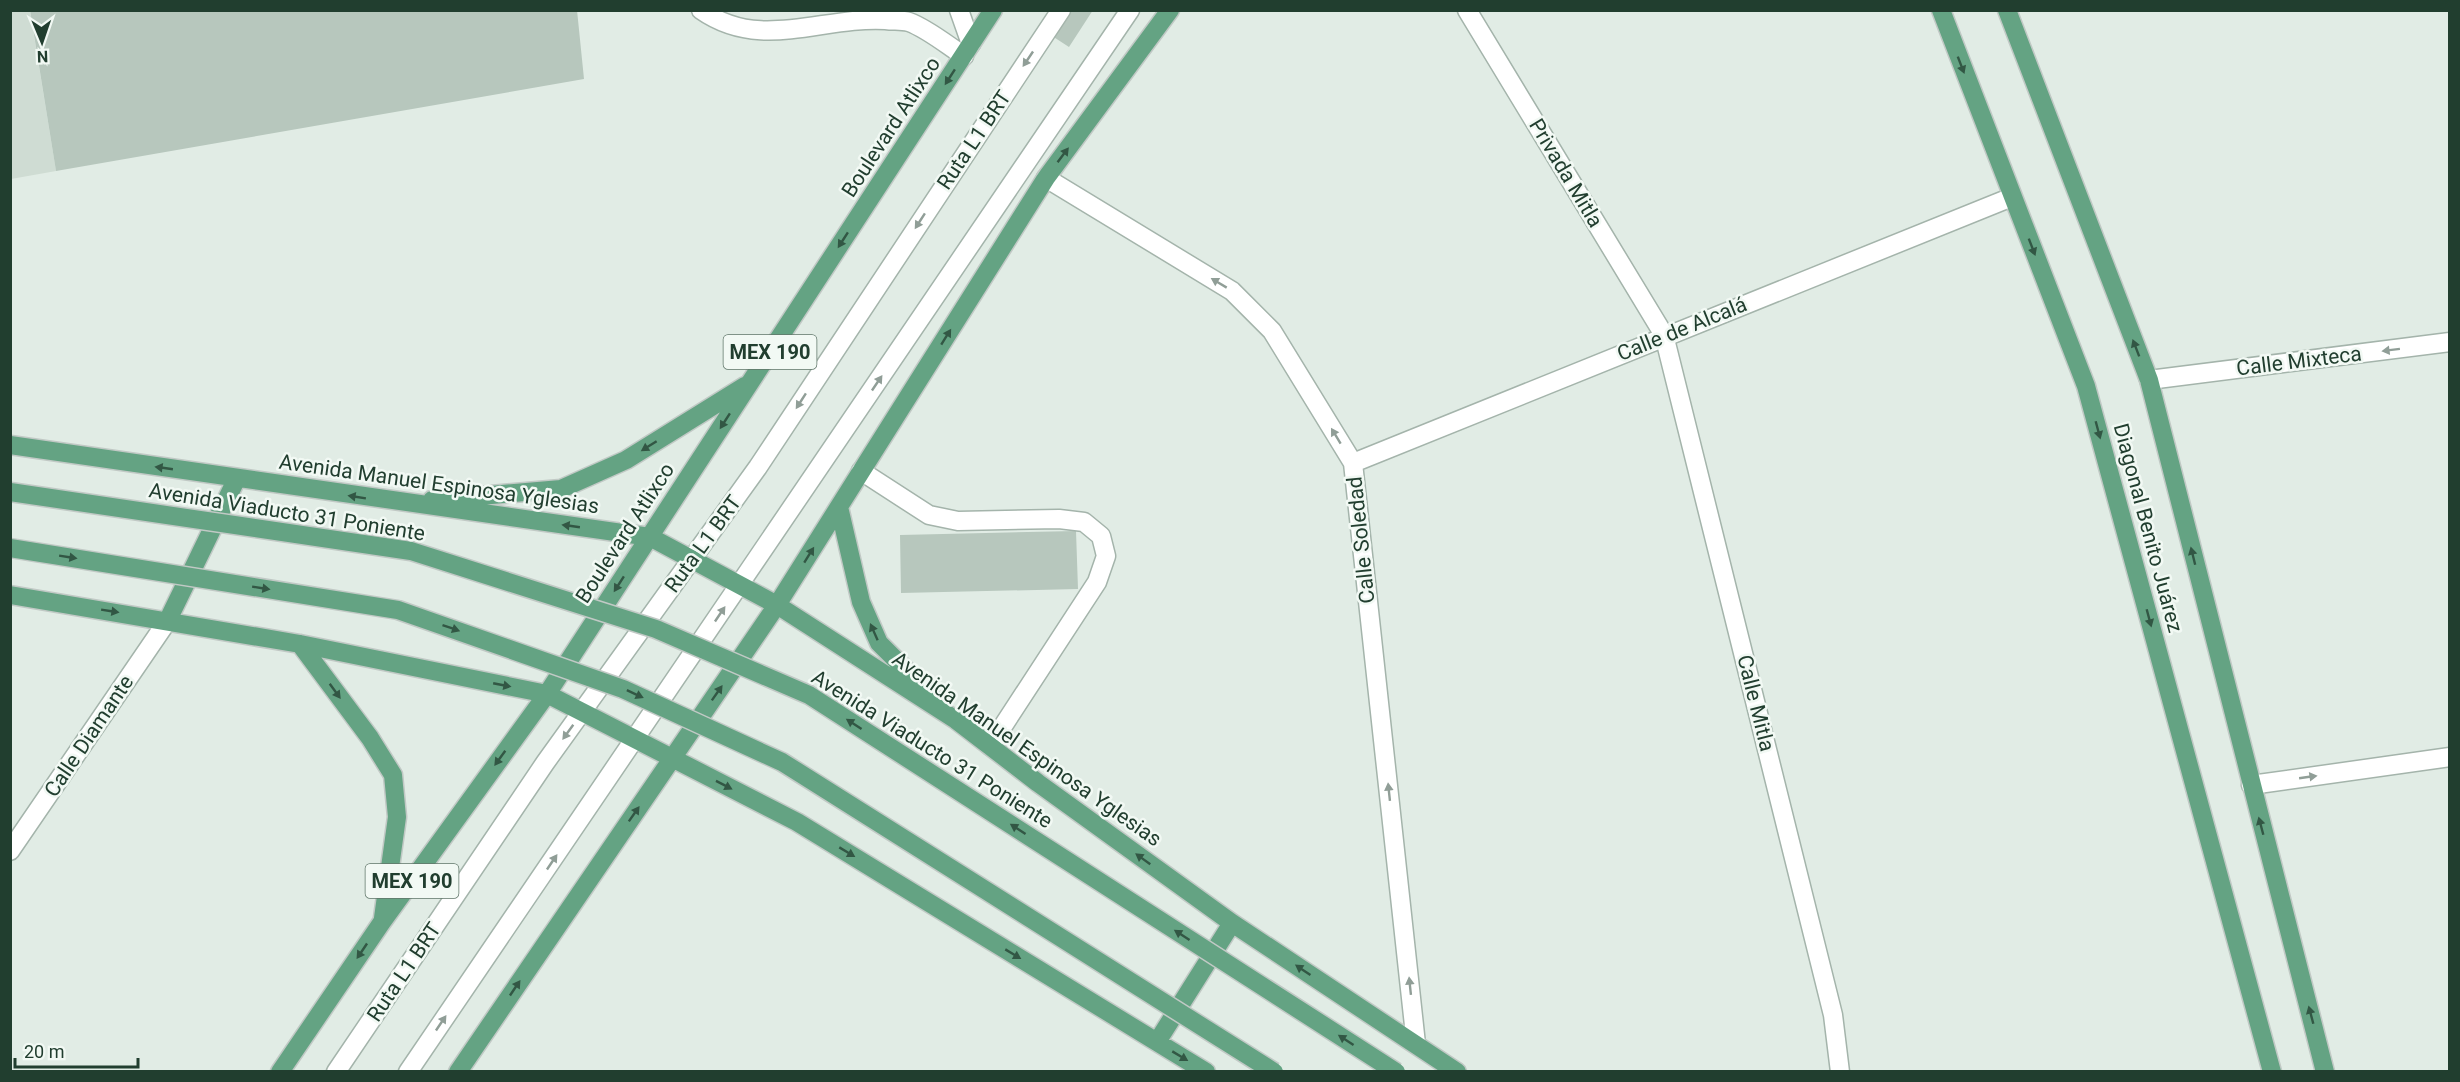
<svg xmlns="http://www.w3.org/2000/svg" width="2460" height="1082" viewBox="0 0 2460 1082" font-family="Roboto,sans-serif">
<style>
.built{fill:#cfdcd3}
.building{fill:#b7c7bd}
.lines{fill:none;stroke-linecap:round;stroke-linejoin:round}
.minor-casing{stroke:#a4b4ab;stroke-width:21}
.major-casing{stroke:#c1c9c5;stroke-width:21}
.minor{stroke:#fff;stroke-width:18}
.major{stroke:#64a383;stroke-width:18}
.major-bridge-casing{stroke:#c1c9c5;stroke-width:21;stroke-linecap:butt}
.major-bridge{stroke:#64a383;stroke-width:18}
.oneway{fill:#909e97}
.oneway2{fill:#325744}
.labels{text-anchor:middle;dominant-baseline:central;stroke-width:5;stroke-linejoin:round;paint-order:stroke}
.shield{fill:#f2f9f4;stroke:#60766a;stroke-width:1.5}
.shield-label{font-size:20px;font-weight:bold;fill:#213e2f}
.street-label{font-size:21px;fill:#213e2f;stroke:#f2f9f4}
</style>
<rect width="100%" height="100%" fill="#e1ece5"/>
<path class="built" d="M 11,10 L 30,11 L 56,171 L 11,179 Z"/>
<path class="building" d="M 30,10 L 577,10 L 584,79 L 56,171 Z
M 1064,10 L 1093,10 L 1069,47 L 1049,34 Z
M 1076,531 L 1078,589 L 901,593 L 900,535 Z"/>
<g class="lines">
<defs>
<path id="minor" d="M 701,10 C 761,52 822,16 886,20 C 893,21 902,20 909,22 C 928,29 947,45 964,56
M 959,10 L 971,44
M 1467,10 L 1664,335 L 1833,1015 L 1840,1072
M 1046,178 L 1232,291 L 1272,331 L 1353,463 L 1416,1044
M 2149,380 L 2450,342
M 1353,463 L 2012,197
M 861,471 L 929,515 L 958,521 L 1059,519 L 1084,522 L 1101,536 L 1106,556 L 1097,582 L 990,746
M 2251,785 L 2450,757
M 10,851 L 168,620
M 336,1072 L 545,763 L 758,467 L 1061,10
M 408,1072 L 1130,10"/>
<path id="major" d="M 1941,10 L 2086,386 L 2272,1072
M 2007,10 L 2149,380 L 2325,1072
M 10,445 L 650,537 L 777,605 L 956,720 L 1038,783 L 1232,923 L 1457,1072
M 432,500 L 561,489 L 626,460 L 745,386
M 839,507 L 861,602 L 879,643 L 932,696
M 10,595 L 300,644 L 547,694 L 797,822 L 1206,1072
M 168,620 L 237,478
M 300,644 L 370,738 L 393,775 L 397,817 L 383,918
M 1157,1042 L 1232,923
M 280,1072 L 382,922 L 547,694 L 993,10
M 458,1072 L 777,605 L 1046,178 L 1170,10"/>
</defs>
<use href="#minor" class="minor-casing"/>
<use href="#major" class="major-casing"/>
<use href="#minor" class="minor"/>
<use href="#major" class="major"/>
<defs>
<path id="major-bridge" d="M 10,492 L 411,551 L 656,629 L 809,695 L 1396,1072
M 10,548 L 398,610 L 623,689 L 782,762 L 1274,1072"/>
</defs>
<use href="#major-bridge" class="major-bridge-casing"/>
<use href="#major-bridge" class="major-bridge"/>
</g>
<defs><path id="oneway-solid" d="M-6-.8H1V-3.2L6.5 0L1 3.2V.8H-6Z" transform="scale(1.5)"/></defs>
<g class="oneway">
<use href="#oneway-solid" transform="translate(1028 59) rotate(124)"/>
<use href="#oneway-solid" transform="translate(920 221) rotate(123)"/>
<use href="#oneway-solid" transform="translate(1219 283) rotate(-149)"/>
<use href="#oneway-solid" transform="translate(2391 350) rotate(173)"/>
<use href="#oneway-solid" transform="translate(877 383) rotate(-56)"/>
<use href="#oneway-solid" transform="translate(801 401) rotate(123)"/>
<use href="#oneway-solid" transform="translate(1336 436) rotate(-121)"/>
<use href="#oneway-solid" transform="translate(720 614) rotate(-56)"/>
<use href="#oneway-solid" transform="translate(568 732) rotate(126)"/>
<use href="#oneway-solid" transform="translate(2308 777) rotate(-8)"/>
<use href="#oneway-solid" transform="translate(1389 792) rotate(-96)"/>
<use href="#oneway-solid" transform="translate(552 862) rotate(-56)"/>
<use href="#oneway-solid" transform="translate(1410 986) rotate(-96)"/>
<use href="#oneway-solid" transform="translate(441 1023) rotate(-56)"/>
</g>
<g class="oneway2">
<use href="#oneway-solid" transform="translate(1961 65) rotate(69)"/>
<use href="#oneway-solid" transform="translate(950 77) rotate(123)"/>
<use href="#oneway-solid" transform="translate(1063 155) rotate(-53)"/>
<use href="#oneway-solid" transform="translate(843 240) rotate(123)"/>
<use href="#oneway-solid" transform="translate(2032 247) rotate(69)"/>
<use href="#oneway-solid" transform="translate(946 337) rotate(-58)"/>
<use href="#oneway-solid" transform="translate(2136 348) rotate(-111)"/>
<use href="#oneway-solid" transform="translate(725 421) rotate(123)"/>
<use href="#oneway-solid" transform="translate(2098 430) rotate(75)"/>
<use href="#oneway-solid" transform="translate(649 446) rotate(148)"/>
<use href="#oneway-solid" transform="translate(164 468) rotate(-172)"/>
<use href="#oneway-solid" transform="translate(357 497) rotate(-171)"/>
<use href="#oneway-solid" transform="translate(571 526) rotate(-172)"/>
<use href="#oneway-solid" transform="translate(809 555) rotate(-58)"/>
<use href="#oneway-solid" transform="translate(2193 556) rotate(-104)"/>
<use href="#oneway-solid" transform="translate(68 557) rotate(9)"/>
<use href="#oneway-solid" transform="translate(619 584) rotate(123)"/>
<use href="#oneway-solid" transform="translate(261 588) rotate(9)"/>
<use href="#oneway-solid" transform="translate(110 611) rotate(9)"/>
<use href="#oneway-solid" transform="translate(2149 618) rotate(75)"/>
<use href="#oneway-solid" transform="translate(451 628) rotate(19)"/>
<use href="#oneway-solid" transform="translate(874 632) rotate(-114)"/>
<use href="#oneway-solid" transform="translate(502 685) rotate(11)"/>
<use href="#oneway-solid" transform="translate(335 691) rotate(54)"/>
<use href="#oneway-solid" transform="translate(717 693) rotate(-55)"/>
<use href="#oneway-solid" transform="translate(635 694) rotate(25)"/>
<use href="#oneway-solid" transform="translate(854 724) rotate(-147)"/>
<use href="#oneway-solid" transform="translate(500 758) rotate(126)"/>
<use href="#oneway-solid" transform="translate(724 785) rotate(27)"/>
<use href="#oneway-solid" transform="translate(634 814) rotate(-55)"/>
<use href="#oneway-solid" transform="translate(2261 826) rotate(-105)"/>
<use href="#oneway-solid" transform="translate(1018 829) rotate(-147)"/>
<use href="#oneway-solid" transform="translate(847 852) rotate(31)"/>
<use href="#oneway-solid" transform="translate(1143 859) rotate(-144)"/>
<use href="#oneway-solid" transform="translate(1182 935) rotate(-147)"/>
<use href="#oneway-solid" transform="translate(362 951) rotate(124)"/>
<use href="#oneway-solid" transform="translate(1013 954) rotate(31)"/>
<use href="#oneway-solid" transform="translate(1303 970) rotate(-146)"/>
<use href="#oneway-solid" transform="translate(515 988) rotate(-56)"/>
<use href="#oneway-solid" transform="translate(2311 1015) rotate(-105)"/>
<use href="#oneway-solid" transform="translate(1346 1040) rotate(-147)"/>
<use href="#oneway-solid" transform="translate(1180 1056) rotate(31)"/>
</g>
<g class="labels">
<g class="shield">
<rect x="723.5" y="335" width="93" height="34" rx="4.5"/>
<rect x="365.5" y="864" width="93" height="34" rx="4.5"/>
</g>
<g class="shield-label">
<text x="770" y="352">MEX 190</text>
<text x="412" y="881">MEX 190</text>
</g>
<g class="street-label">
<text transform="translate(891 127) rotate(-57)">Boulevard Atlixco</text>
<text transform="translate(974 140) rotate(-56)">Ruta L1 BRT</text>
<text transform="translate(1566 173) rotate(59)">Privada Mitla</text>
<text transform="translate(1682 329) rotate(-22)">Calle de Alcalá</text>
<text transform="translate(2299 361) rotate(-7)">Calle Mixteca</text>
<text transform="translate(439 484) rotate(8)">Avenida Manuel Espinosa Yglesias</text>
<text transform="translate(287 512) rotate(9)">Avenida Viaducto 31 Poniente</text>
<text transform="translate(2148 528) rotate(75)">Diagonal Benito Juárez</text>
<text transform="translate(625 533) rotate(-57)">Boulevard Atlixco</text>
<text transform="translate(1361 540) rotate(-96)">Calle Soledad</text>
<text transform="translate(703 544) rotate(-54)">Ruta L1 BRT</text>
<text transform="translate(1756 703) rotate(76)">Calle Mitla</text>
<text transform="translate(89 736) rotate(-56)">Calle Diamante</text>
<text transform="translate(932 749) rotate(32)">Avenida Viaducto 31 Poniente</text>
<text transform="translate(1027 749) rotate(35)">Avenida Manuel Espinosa Yglesias</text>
<text transform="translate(404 972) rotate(-56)">Ruta L1 BRT</text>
</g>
</g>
<rect width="2460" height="1082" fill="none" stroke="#213e2f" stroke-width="24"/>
<g transform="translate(42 42) rotate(178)" stroke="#f2f9f4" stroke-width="4.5" paint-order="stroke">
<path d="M0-4.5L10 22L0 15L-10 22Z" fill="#213e2f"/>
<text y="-9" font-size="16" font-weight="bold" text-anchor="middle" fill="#213e2f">N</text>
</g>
<path d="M15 1058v9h123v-9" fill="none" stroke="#213e2f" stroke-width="3"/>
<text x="24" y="1058" font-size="18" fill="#213e2f" stroke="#f2f9f4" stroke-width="4.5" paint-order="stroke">20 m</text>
</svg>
